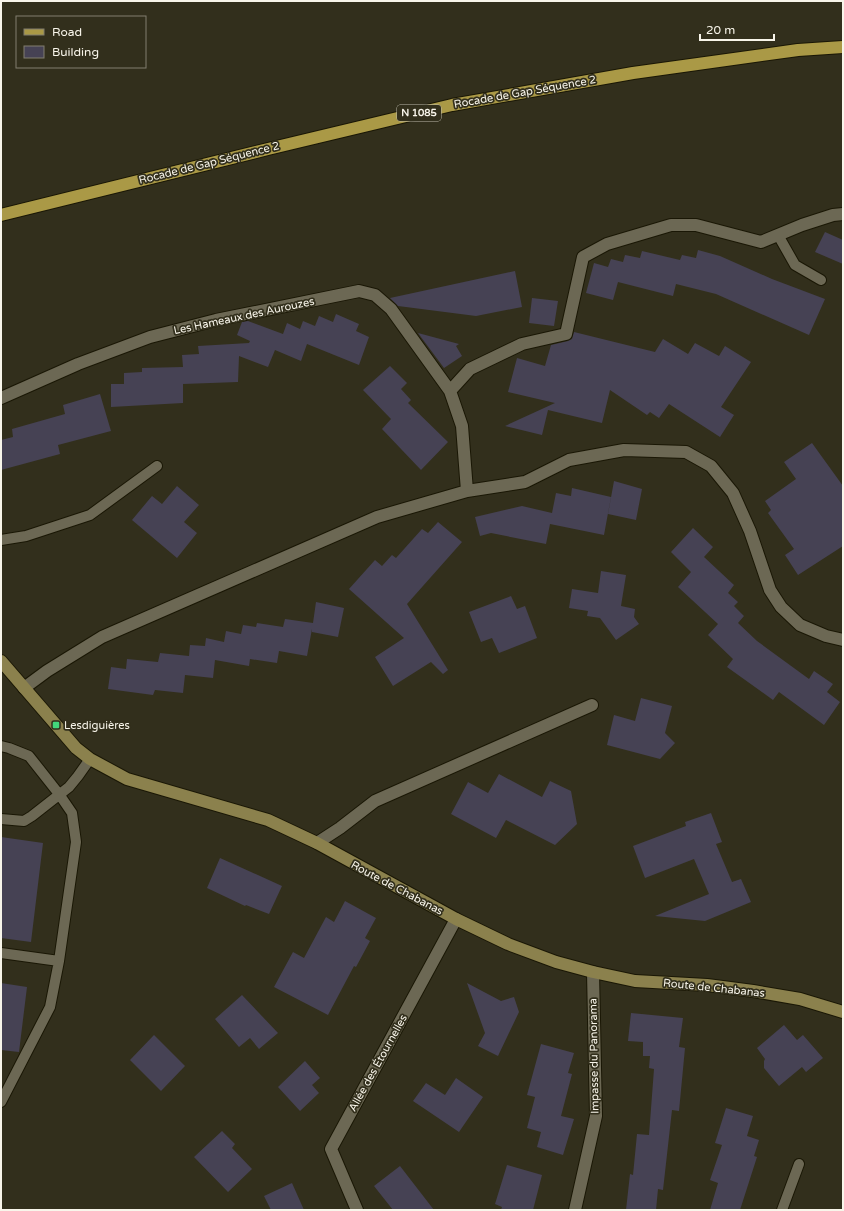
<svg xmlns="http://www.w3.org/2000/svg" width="844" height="1211" viewBox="0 0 844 1211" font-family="'Varela Round',sans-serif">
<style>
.building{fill:#464254}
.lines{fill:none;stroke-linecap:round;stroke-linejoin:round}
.lane-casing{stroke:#1a1705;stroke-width:12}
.street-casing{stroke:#1a1705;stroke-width:14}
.secondary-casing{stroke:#1a1705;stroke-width:14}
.primary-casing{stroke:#1a1705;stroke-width:14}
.lane{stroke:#6c6854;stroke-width:10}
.street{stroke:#6c6854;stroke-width:12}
.secondary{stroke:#8b814d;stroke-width:12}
.primary{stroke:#aa9946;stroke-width:12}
.poi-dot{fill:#42d77b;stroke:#322f1c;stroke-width:1.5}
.labels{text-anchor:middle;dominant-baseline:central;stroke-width:3.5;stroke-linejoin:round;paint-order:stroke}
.shield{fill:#322f1c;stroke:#bdbaac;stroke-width:1}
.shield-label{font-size:10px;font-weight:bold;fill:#f8f5ea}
.street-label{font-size:11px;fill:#f8f5ea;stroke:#322f1c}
.poi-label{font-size:11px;fill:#f8f5ea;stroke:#322f1c;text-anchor:start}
</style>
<rect width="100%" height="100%" fill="#322f1c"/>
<path class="building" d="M 825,232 L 843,240 L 843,264 L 815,252 Z
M 698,250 L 720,256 L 772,279 L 825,299 L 809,335 L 716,294 L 676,284 L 673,296 L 618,282 L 613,300 L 586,293 L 594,263 L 608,267 L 611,259 L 623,262 L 625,255 L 640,258 L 642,251 L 680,260 L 682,255 L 696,258 Z
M 515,271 L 522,307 L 476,316 L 398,306 L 390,298 Z
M 532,298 L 558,301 L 554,326 L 529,323 Z
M 336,314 L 359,324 L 356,331 L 369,337 L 359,365 L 307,344 L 301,361 L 275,350 L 268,367 L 239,356 L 238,382 L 183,384 L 183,403 L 111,407 L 111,384 L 124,384 L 124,373 L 142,372 L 142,368 L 183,367 L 182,355 L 199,354 L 198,346 L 249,343 L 250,341 L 237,335 L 242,322 L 248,321 L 283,334 L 287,323 L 300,329 L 303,321 L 315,326 L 319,316 L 333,322 Z
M 574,332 L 655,352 L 663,339 L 688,354 L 695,343 L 719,356 L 725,346 L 751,362 L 721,407 L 734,415 L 720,437 L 669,404 L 659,418 L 650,412 L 647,415 L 610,390 L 602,423 L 548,410 L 542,435 L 505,426 L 555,403 L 508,392 L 517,358 L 545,366 L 551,345 L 568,341 L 572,339 Z
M 418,333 L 459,344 L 456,346 L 462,356 L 444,368 Z
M 390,366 L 407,383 L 401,389 L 411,400 L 408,403 L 448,442 L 421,470 L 382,429 L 391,419 L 363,390 Z
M 100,394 L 111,431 L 58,445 L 60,454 L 1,470 L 1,440 L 13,437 L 12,429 L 65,414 L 63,405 Z
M 812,443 L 843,486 L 843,546 L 798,575 L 785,555 L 794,549 L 768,513 L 771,510 L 765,501 L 796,479 L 784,462 Z
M 614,481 L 642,489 L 636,520 L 608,514 Z
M 177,486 L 199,505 L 184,522 L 197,533 L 177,558 L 132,520 L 152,496 L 162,504 Z
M 572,488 L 611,497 L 604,535 L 550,524 L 546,544 L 491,533 L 480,536 L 475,517 L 522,506 L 552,513 L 556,493 L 571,496 Z
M 438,522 L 462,542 L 407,604 L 448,670 L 443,674 L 431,662 L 393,686 L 375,657 L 404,638 L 349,589 L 375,560 L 382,566 L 392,555 L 396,558 L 422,529 L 428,533 Z
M 693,528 L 713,547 L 704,557 L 734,585 L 728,593 L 738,602 L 734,606 L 744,616 L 738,623 L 757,641 L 809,679 L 814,671 L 833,684 L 827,692 L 840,702 L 824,725 L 779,692 L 773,700 L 727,667 L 733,659 L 708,635 L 718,624 L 678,587 L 691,572 L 671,552 Z
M 601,571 L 626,575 L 621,606 L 635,609 L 634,617 L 639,624 L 616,640 L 600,618 L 587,616 L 588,611 L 569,608 L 572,589 L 598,593 Z
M 511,596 L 517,609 L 525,606 L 537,638 L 499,653 L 492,638 L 481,642 L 469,612 Z
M 316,602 L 344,608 L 338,637 L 312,632 L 312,629 L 307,656 L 279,651 L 277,663 L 250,659 L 249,666 L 215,660 L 213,678 L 185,675 L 183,693 L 155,690 L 153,695 L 108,689 L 111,667 L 126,669 L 127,659 L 158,662 L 160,653 L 189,656 L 190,645 L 205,646 L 206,638 L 224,642 L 226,631 L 241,634 L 243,625 L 256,627 L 257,623 L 283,627 L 285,619 L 313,623 Z
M 641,698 L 672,706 L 665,733 L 675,743 L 660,759 L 607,745 L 614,715 L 635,721 Z
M 499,774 L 542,797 L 550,781 L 571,791 L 577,824 L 555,845 L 506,820 L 496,838 L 451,814 L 468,782 L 488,793 Z
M 711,813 L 722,842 L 716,844 L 732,882 L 741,879 L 751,902 L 705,921 L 655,916 L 709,894 L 694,859 L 645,878 L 633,846 L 686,826 L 685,822 Z
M 1,837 L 43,843 L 31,942 L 1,938 Z
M 220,858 L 282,886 L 269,914 L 246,905 L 245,906 L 207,888 Z
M 345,901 L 376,918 L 365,938 L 370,941 L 356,967 L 354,966 L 328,1015 L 274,987 L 293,952 L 304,958 L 326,917 L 334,922 Z
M 1,983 L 27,987 L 19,1052 L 1,1050 Z
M 467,983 L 501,1001 L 514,997 L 519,1012 L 498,1056 L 478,1046 L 485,1033 Z
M 242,995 L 278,1033 L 259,1049 L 250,1038 L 239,1047 L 215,1019 Z
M 631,1013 L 683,1018 L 679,1047 L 685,1048 L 679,1111 L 672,1110 L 663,1190 L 658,1189 L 656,1210 L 626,1210 L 630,1174 L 633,1175 L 637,1134 L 649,1135 L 654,1069 L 649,1068 L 650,1056 L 643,1056 L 643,1042 L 628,1041 Z
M 784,1025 L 797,1040 L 803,1035 L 823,1058 L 806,1072 L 802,1067 L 779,1086 L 764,1068 L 764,1061 L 765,1059 L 757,1048 Z
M 154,1035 L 185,1066 L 161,1091 L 130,1060 Z
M 541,1044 L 574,1053 L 568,1073 L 572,1074 L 561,1116 L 574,1119 L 563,1155 L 537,1147 L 541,1132 L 527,1128 L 535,1097 L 527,1095 Z
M 305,1061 L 320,1078 L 312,1085 L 319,1093 L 300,1111 L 278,1087 Z
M 456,1078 L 483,1097 L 459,1132 L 413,1101 L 426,1083 L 445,1095 Z
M 726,1108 L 753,1116 L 747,1136 L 759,1140 L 754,1156 L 757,1157 L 740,1210 L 710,1210 L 718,1183 L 710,1180 L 722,1145 L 715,1143 Z
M 222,1131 L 235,1144 L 232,1148 L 252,1169 L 228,1192 L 194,1157 Z
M 507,1165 L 542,1175 L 533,1210 L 501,1210 L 502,1207 L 495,1204 Z
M 400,1166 L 434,1210 L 393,1210 L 374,1186 Z
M 292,1183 L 304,1210 L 271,1210 L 264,1196 Z"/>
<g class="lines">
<defs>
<path id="lane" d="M 778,235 L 795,265 L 821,280
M 1,540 L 26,536 L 90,515 L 157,466
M 1,746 L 9,748 L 29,756 L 59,794 L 72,813 L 76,842 L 59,961 L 50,1007 L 1,1102
M 1,819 L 24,821 L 32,816 L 69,787 L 78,776 L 90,759
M 1,953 L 59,961
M 782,1210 L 799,1164"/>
<path id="street" d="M 450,391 L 470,369 L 522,344 L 566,334 L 583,257 L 607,244 L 671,225 L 696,225 L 761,242 L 802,225 L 833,215 L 843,214
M 1,398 L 78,364 L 150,337 L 216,320 L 359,291 L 375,295 L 391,309 L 450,391 L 462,426 L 467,491
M 24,688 L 47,671 L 102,637 L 377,517 L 467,491 L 525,482 L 569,460 L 624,450 L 686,452 L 711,466 L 733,493 L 750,531 L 770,590 L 781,607 L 800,625 L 826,636 L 843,640
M 317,843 L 340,828 L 375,801 L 592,705
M 357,1210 L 331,1149 L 456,919
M 575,1210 L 596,1116 L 593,972"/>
<path id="secondary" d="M 1,661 L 76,748 L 90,759 L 127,779 L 268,820 L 317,843 L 456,919 L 508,944 L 556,962 L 593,972 L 635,981 L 707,985 L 753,991 L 800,999 L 843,1012"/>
<path id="primary" d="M 1,215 L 268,149 L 452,105 L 633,73 L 798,50 L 843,47"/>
</defs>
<use href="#lane" class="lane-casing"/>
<use href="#street" class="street-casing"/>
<use href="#secondary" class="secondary-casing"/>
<use href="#primary" class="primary-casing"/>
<use href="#lane" class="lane"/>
<use href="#street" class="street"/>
<use href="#secondary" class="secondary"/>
<use href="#primary" class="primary"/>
</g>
<rect class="poi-dot" x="52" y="721" width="8" height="8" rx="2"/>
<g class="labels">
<rect class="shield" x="397" y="105" width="44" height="16" rx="3"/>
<g class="shield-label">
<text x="419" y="113">N 1085</text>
</g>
<g class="street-label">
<text transform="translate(525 92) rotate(-10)">Rocade de Gap Séquence 2</text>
<text transform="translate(209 163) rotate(-14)">Rocade de Gap Séquence 2</text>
<text transform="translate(244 316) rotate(-12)">Les Hameaux des Aurouzes</text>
<text transform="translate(397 888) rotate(28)">Route de Chabanas</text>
<text transform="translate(714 988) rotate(6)">Route de Chabanas</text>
<text transform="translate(594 1056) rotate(-91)">Impasse du Panorama</text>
<text transform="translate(378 1063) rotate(-61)">Allée des Étournelles</text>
</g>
<g class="poi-label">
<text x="64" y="725">Lesdiguières</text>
</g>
</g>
<rect width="844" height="1211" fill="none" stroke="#f8f5ea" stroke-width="4"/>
<rect x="16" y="16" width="130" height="52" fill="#322f1c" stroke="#817e6e"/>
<rect x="24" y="29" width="20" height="6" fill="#aa9946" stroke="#817e6e"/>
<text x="52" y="36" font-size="12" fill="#f8f5ea">Road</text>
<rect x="24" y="46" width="20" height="12" fill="#464254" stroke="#817e6e"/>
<text x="52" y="56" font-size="12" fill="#f8f5ea">Building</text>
<path d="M700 34v6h74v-6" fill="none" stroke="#f8f5ea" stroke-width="2"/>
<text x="706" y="34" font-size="12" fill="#f8f5ea" stroke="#322f1c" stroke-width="3" paint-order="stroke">20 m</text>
</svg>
